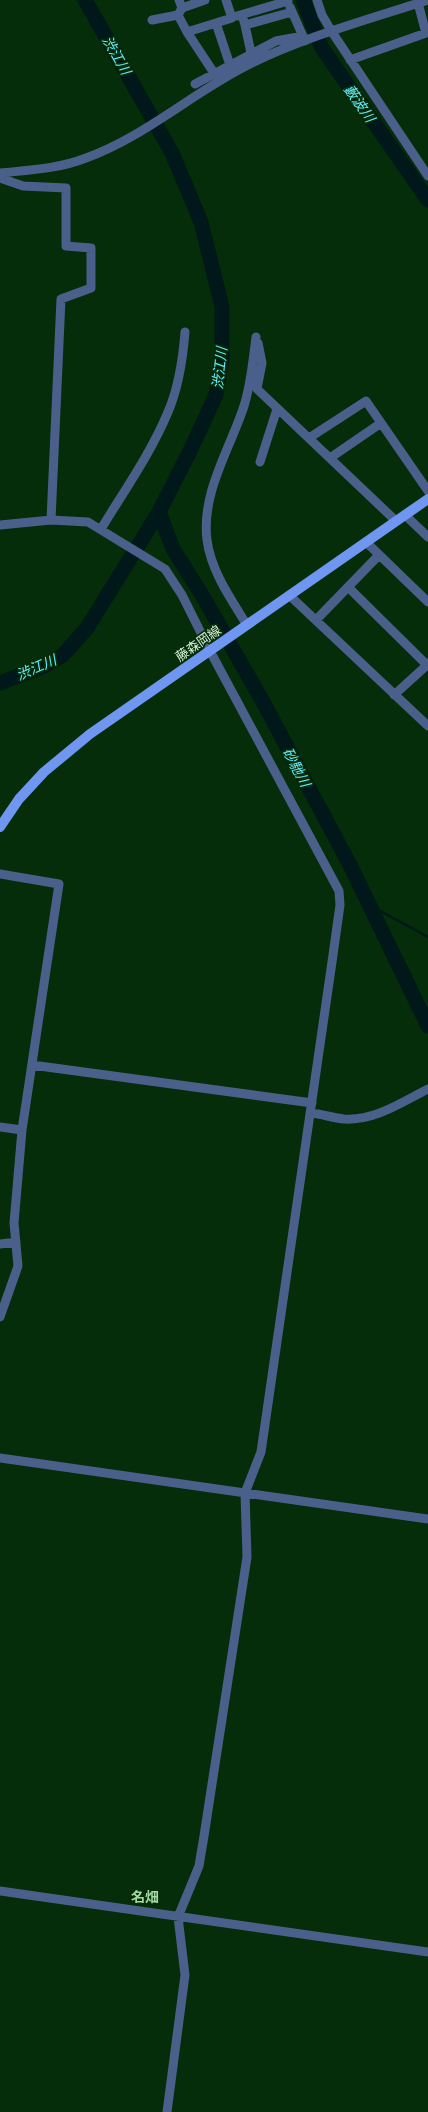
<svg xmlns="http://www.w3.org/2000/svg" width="428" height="2112" viewBox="0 0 428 2112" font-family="'Exo 2','Noto Sans JP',sans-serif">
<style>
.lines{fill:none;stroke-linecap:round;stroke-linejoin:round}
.stream{stroke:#00181a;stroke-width:2.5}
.river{stroke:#00181a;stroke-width:15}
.minor{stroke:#4a5f8a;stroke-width:9}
.major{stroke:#6f97f1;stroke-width:10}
.labels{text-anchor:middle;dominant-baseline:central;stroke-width:3.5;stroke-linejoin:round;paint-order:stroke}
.street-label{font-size:13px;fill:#d5f0d5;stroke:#062d09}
.water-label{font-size:14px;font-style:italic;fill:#66ecf9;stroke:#062d09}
.neighbourhood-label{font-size:14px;font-weight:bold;fill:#a4d9a3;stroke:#062d09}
</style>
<rect width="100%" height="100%" fill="#062d09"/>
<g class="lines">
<path class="stream" d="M 371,906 L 428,937"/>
<path class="river" d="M 303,0 L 322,48 L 428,200
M 159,512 L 173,549 L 202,595 L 262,700 L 351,867 L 428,1026
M 0,683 L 44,666 L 63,655 L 87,628 L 159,512 L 190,451 L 216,395 L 222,359 L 222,307 L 201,222 L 172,153 L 85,0"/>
<path class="minor" d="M 317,0 L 322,15 L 332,32 L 428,176
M 290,7 L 305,41
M 182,8 L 205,0
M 178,15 L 187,32 L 232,18 L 226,0
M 242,15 L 245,25 L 292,12
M 237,16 L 288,1
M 152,20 L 178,15 L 182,8 L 179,0
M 216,23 L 230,65
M 245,25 L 251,53
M 187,32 L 214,73
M 350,60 L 426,33 L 418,3
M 195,84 L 276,41 L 303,36
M 0,173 C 29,170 58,169 86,158 C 144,137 191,94 246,66 C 303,37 367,20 428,0
M 0,178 L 23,186 L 66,188 L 66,246 L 91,248 L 91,288 L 61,299 L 51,520
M 258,343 L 262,363 L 257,389 L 396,521
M 309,438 L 366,401 L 428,491
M 330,458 L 381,423
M 260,462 L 277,409
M 405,515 L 428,537
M 0,525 L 51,520 L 88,522 L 165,569 L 182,595 L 210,651 L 339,891 L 340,905 L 332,962 L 261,1452 L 245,1493 L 247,1557 L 204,1836 L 199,1866 L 178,1917 L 185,1975 L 167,2112
M 101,529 C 124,491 151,453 168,412 C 178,389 183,357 185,332
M 366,542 L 428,602
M 348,587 L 427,665 L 428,663
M 289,595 L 428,726
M 316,620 L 379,555
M 247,625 C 231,599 211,571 207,540 C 201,493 230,449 244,406 C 251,384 253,360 256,337
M 394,695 L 427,665 L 428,666
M 0,874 L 59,884 L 22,1130 L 14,1223 L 18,1266 L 0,1317
M 32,1065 L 312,1103
M 311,1113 C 322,1114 333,1118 344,1119 C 375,1121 402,1102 428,1089
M 0,1127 L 22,1130
M 0,1244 L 16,1242
M 0,1458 L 428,1519
M 0,1891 L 428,1952"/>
<path class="major" d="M 0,827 L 19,799 L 44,772 L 90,734 L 428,499"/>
</g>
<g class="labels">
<g class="street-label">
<text transform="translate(198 643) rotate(-35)">藤森岡線</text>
</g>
<g class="water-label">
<text transform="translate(117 55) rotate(60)">渋江川</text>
<text transform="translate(360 103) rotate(55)">藪波川</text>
<text transform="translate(219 368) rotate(-84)">渋江川</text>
<text transform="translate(36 667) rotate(-24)">渋江川</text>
<text transform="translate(297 767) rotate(62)">砂馳川</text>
</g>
<g class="neighbourhood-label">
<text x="145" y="1896">名畑</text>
</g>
</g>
</svg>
